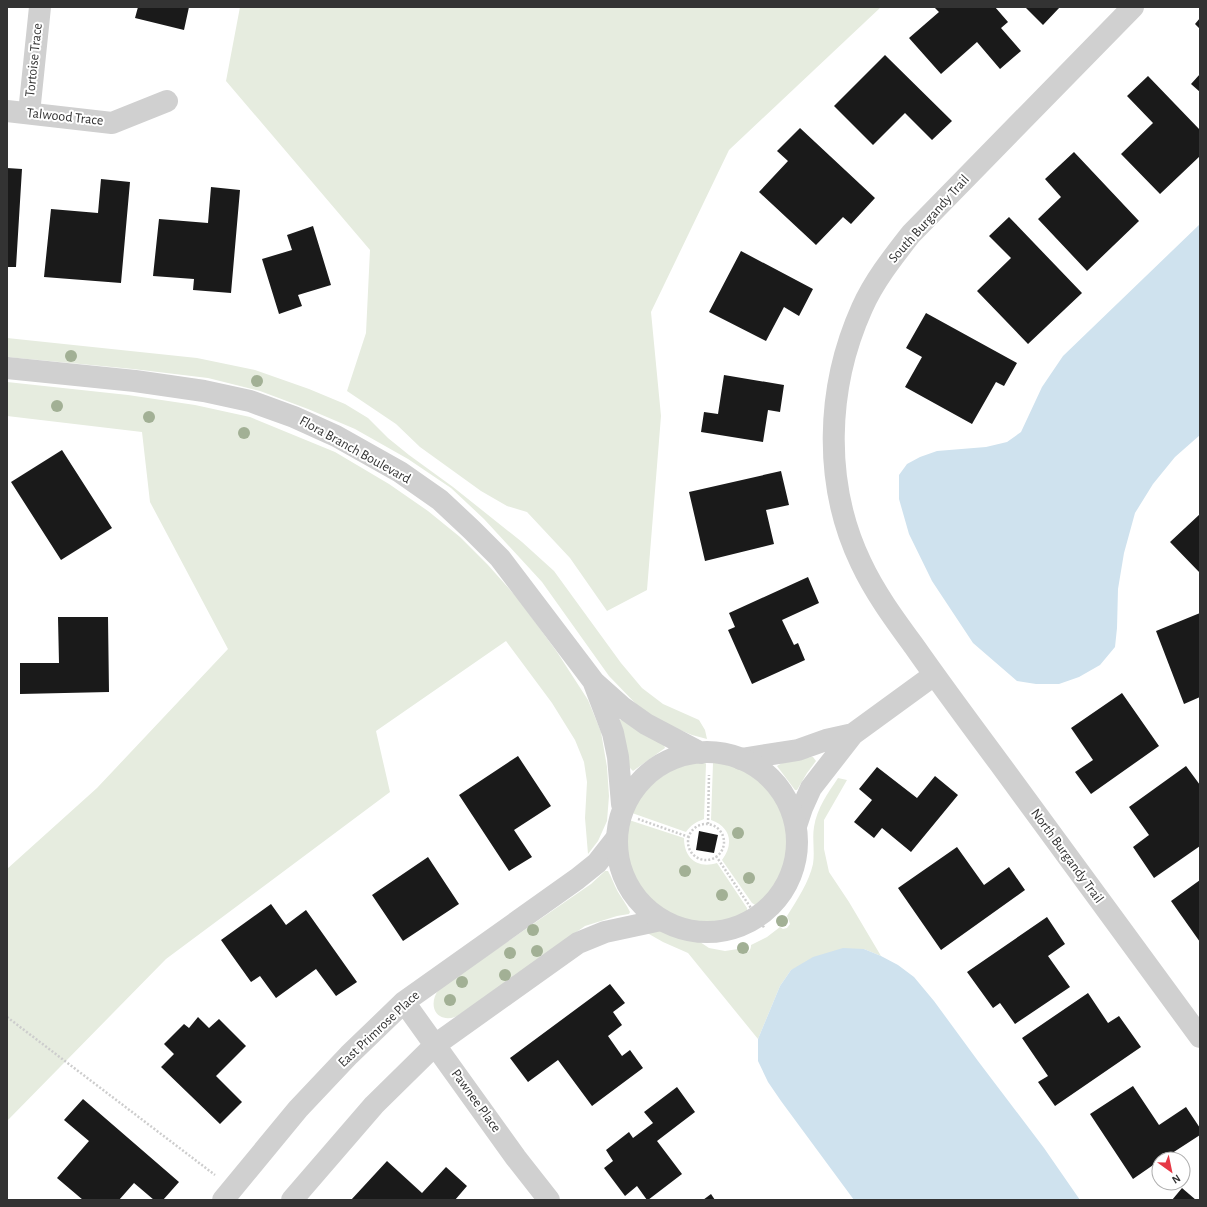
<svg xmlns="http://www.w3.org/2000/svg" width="1207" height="1207" viewBox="0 0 1207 1207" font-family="'Alegreya Sans',sans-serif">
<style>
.green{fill:#e6ecdf}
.water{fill:#cfe2ee}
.building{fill:#1a1a1a}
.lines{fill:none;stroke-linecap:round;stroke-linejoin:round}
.path{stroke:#cdcdcd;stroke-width:2.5;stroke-dasharray:2 2;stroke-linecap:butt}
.minor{stroke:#d0d0d0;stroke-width:22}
.tertiary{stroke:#d0d0d0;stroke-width:22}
.tree{fill:#a2b095}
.labels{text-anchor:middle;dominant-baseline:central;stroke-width:4;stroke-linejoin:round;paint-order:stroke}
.street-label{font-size:14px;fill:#333;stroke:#fff}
</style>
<rect width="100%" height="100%" fill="#fff"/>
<path class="green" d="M 240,7 L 881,7 L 729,150 L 651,312 L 661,416 L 647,590 L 607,611 L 570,558 L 527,512 L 507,506 L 481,491 L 420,447 L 396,424 L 347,391 L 366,333 L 370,250 L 226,81 Z
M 7,338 L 197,358 L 255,370 L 309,389 L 345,404 L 368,418 L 388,438 L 409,455 L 453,487 L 522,542 L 554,571 L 621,663 L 642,688 L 663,704 L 699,720 L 705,730 L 707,739 L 692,735 L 661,722 L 637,705 L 609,676 L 542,582 L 484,519 L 451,488 L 408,459 L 355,429 L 308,409 L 260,391 L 208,378 L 133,369 L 7,357 Z
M 7,382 L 128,395 L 195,405 L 250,417 L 335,452 L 389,484 L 428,511 L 460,537 L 488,565 L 519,600 L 557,652 L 588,700 L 601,732 L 607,767 L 609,796 L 607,821 L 598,841 L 588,854 L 585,818 L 587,782 L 584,762 L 575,740 L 552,703 L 506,641 L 376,731 L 390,792 L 166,959 L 7,1121 L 7,869 L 97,788 L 228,649 L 150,502 L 142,432 L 7,416 Z
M 623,719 L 664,745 L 665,748 L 633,771 L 629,767 L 620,724 L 620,720 Z
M 811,757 L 813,757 L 816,761 L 807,773 L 797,790 L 795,790 L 777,766 L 782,763 Z
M 704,761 L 706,764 L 704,819 C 696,822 691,825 686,832 L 632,813 C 646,783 671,765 704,761 Z
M 715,762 C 780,769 810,842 770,893 C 766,898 762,902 757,906 L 752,903 L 722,860 C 734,844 731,827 711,820 L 713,763 Z
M 838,778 L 847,780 L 824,820 L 824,849 L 829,872 L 849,902 L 881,956 L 864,949 L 791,970 L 780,986 L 758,1039 L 688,953 L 663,942 L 642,930 L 666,931 L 697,940 L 709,948 L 725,951 L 738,949 L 740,953 L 744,954 C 749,952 751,950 751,945 L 767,937 L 780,927 L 783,929 L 787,928 L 790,924 L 787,916 C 797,900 809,882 813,864 C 815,851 812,839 814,827 C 817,808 828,793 838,778 Z
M 629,820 L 684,838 C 684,858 697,869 717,863 L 747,908 L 747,913 L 739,917 L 712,923 L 685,920 L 661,909 L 642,890 L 630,866 L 626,839 Z
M 605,871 L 608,871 C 612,878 614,885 618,892 C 622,899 627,905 630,912 L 629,914 L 617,916 L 585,926 L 464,1012 C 461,1013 458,1016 455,1017 C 436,1023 427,1005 439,989 L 591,884 Z"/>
<path class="water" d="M 1200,224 L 1200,435 L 1175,457 L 1153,484 L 1135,513 L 1124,553 L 1118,589 L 1117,628 L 1115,647 L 1100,665 L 1079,677 L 1059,684 L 1036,684 L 1017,681 L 973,643 L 932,581 L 909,534 L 899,499 L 899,475 L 907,464 L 920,457 L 937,451 L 986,447 L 1007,442 L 1021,432 L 1042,387 L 1063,356 Z
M 843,948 L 864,949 L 881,956 L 898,965 L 914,977 L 934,1001 L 978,1061 L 1044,1148 L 1080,1200 L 854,1200 L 781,1101 L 768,1082 L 758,1061 L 758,1039 L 780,986 L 791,970 L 813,957 Z"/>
<path class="building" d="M 138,7 L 189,7 L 184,30 L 135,18 Z
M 934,7 L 995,7 L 1008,22 L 1001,28 L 1021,51 L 1000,69 L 977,42 L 941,74 L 909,38 L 939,12 Z
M 1025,7 L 1060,7 L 1043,25 Z
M 1200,18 L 1200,29 L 1195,24 Z
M 885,55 L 952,121 L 932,140 L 905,113 L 873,145 L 834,106 Z
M 1200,74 L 1200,92 L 1191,84 Z
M 1148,76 L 1200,130 L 1200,156 L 1160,194 L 1121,154 L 1153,123 L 1127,96 Z
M 800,128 L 875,198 L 851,224 L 843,217 L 816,245 L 759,192 L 788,161 L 777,151 Z
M 1074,152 L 1139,221 L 1087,271 L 1038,219 L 1061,197 L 1045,179 Z
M 7,168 L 22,169 L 16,267 L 7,267 Z
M 101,179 L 130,182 L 121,283 L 44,277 L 51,209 L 98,213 Z
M 211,187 L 240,190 L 231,293 L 193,290 L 194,279 L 153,276 L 159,219 L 208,223 Z
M 1009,217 L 1082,293 L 1028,344 L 977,291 L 1011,258 L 989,236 Z
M 313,226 L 331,285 L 298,295 L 302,306 L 279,314 L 262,259 L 292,250 L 287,235 Z
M 741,251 L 813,289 L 799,316 L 784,307 L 766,341 L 709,312 Z
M 926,313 L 1017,363 L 1004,386 L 996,382 L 972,424 L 905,387 L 922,357 L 906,348 Z
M 724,375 L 784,385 L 780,412 L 768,410 L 763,442 L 701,432 L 704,412 L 718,414 Z
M 62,450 L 112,528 L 61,560 L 11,482 Z
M 781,471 L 789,505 L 766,510 L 774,544 L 705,561 L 689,492 Z
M 1200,514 L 1200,573 L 1170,542 Z
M 808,577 L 819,603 L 782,620 L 794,645 L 798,643 L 805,660 L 752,684 L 728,630 L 735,627 L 729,613 Z
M 1200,613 L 1200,697 L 1184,704 L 1156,631 Z
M 58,617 L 108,617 L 109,692 L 20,694 L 20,663 L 59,663 Z
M 1122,693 L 1159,746 L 1091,794 L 1075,772 L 1093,760 L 1071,728 Z
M 518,756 L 551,806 L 514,830 L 532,857 L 509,871 L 459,795 Z
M 1186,766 L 1200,785 L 1200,846 L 1154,878 L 1133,847 L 1149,835 L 1129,807 Z
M 877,767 L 917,798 L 935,776 L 958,795 L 911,852 L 882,828 L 874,838 L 854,822 L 872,800 L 859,789 Z
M 699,831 L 718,835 L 714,853 L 696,850 Z
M 957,847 L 984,885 L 1009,867 L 1025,890 L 941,950 L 898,888 Z
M 428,857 L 459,904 L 403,941 L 372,895 Z
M 1200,880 L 1200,942 L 1171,901 Z
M 271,904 L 286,925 L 306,910 L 357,982 L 336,996 L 316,969 L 276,998 L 260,976 L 251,982 L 221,940 Z
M 1047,917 L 1065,944 L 1048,956 L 1070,987 L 1015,1024 L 1000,1003 L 993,1008 L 967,972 Z
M 610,984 L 625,1003 L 613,1012 L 622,1025 L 608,1036 L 622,1056 L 630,1050 L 643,1068 L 592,1106 L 558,1060 L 528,1082 L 510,1058 Z
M 1088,993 L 1108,1023 L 1119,1016 L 1141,1047 L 1055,1106 L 1038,1082 L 1048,1076 L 1022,1038 Z
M 198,1017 L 209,1028 L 219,1019 L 246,1046 L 216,1076 L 242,1102 L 220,1124 L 161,1067 L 174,1054 L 164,1044 L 184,1024 L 189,1028 Z
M 1133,1086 L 1159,1125 L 1186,1107 L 1200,1128 L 1200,1135 L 1163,1159 L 1159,1159 L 1159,1161 L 1133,1179 L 1090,1114 Z
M 677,1087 L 695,1112 L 657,1141 L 682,1174 L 648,1200 L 647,1200 L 637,1186 L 625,1196 L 604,1168 L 613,1161 L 606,1150 L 629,1132 L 633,1138 L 653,1123 L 644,1112 Z
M 83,1099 L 179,1182 L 163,1200 L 154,1200 L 134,1183 L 119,1200 L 83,1200 L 57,1178 L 89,1141 L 64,1120 Z
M 387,1161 L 422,1193 L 446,1167 L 467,1186 L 455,1200 L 351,1200 Z
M 1182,1188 L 1196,1200 L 1172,1200 Z
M 711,1194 L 715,1200 L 703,1200 Z"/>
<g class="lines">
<path class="path" d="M 638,819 L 689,837
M 708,824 L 709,775
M688 842a18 18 0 1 1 36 0a18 18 0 1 1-36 0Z
M 716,856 L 765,929
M 7,1017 L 215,1175"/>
<path class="minor" d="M 1133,7 L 911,234 C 893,257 874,281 862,308 C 826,388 823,484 861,563 C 875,593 895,620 914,646 C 942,686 971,725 1000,764 C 1067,855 1133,946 1200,1037
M 7,111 L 112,123 L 167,101
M 29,113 L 40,7
M 853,734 L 934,675
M 741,759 L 798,750 L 826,740 L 853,734 L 811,788 L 802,808 L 796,826
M 404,1002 L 516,1158 L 549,1200
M 223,1200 L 298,1109 L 349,1055 L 404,1002 L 577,879 L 597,863 L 615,840
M 292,1200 L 374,1105 L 435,1045 L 578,943 L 605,932 L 661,920"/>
<path class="tertiary" d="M 7,368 L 135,381 L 204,391 L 250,401 L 294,417 L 336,436 L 400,472 L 440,500 L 472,530 L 500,558 L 594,682 L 622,707 L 646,724 L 701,753
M 594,683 L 613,733 L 618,757 L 622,804
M617 842a90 90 0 1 1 180 0a90 90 0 1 1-180 0Z"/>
</g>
<g class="tree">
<circle cx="71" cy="356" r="6"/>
<circle cx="257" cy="381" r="6"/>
<circle cx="57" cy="406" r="6"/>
<circle cx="149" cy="417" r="6"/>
<circle cx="244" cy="433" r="6"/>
<circle cx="738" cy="833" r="6"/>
<circle cx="685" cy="871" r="6"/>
<circle cx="749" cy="878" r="6"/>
<circle cx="722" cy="895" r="6"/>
<circle cx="782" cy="921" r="6"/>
<circle cx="533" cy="930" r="6"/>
<circle cx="743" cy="948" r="6"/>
<circle cx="537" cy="951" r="6"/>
<circle cx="510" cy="953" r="6"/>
<circle cx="505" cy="975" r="6"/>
<circle cx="462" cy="982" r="6"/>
<circle cx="450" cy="1000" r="6"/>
</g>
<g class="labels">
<g class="street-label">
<text transform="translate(34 60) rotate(-84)">Tortoise Trace</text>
<text transform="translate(65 117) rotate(6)">Talwood Trace</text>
<text transform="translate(929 219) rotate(-48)">South Burgandy Trail</text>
<text transform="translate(355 450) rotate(29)">Flora Branch Boulevard</text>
<text transform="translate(1067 856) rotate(54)">North Burgandy Trail</text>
<text transform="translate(379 1029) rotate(-43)">East Primrose Place</text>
<text transform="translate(476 1101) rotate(54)">Pawnee Place</text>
</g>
</g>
<rect width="1207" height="1207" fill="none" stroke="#333333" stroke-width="16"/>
<g transform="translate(1171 1171) rotate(147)"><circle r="19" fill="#ffffff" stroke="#adadad"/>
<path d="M0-3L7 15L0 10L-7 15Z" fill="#e63946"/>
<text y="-6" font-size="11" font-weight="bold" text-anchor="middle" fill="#333333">N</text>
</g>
</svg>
